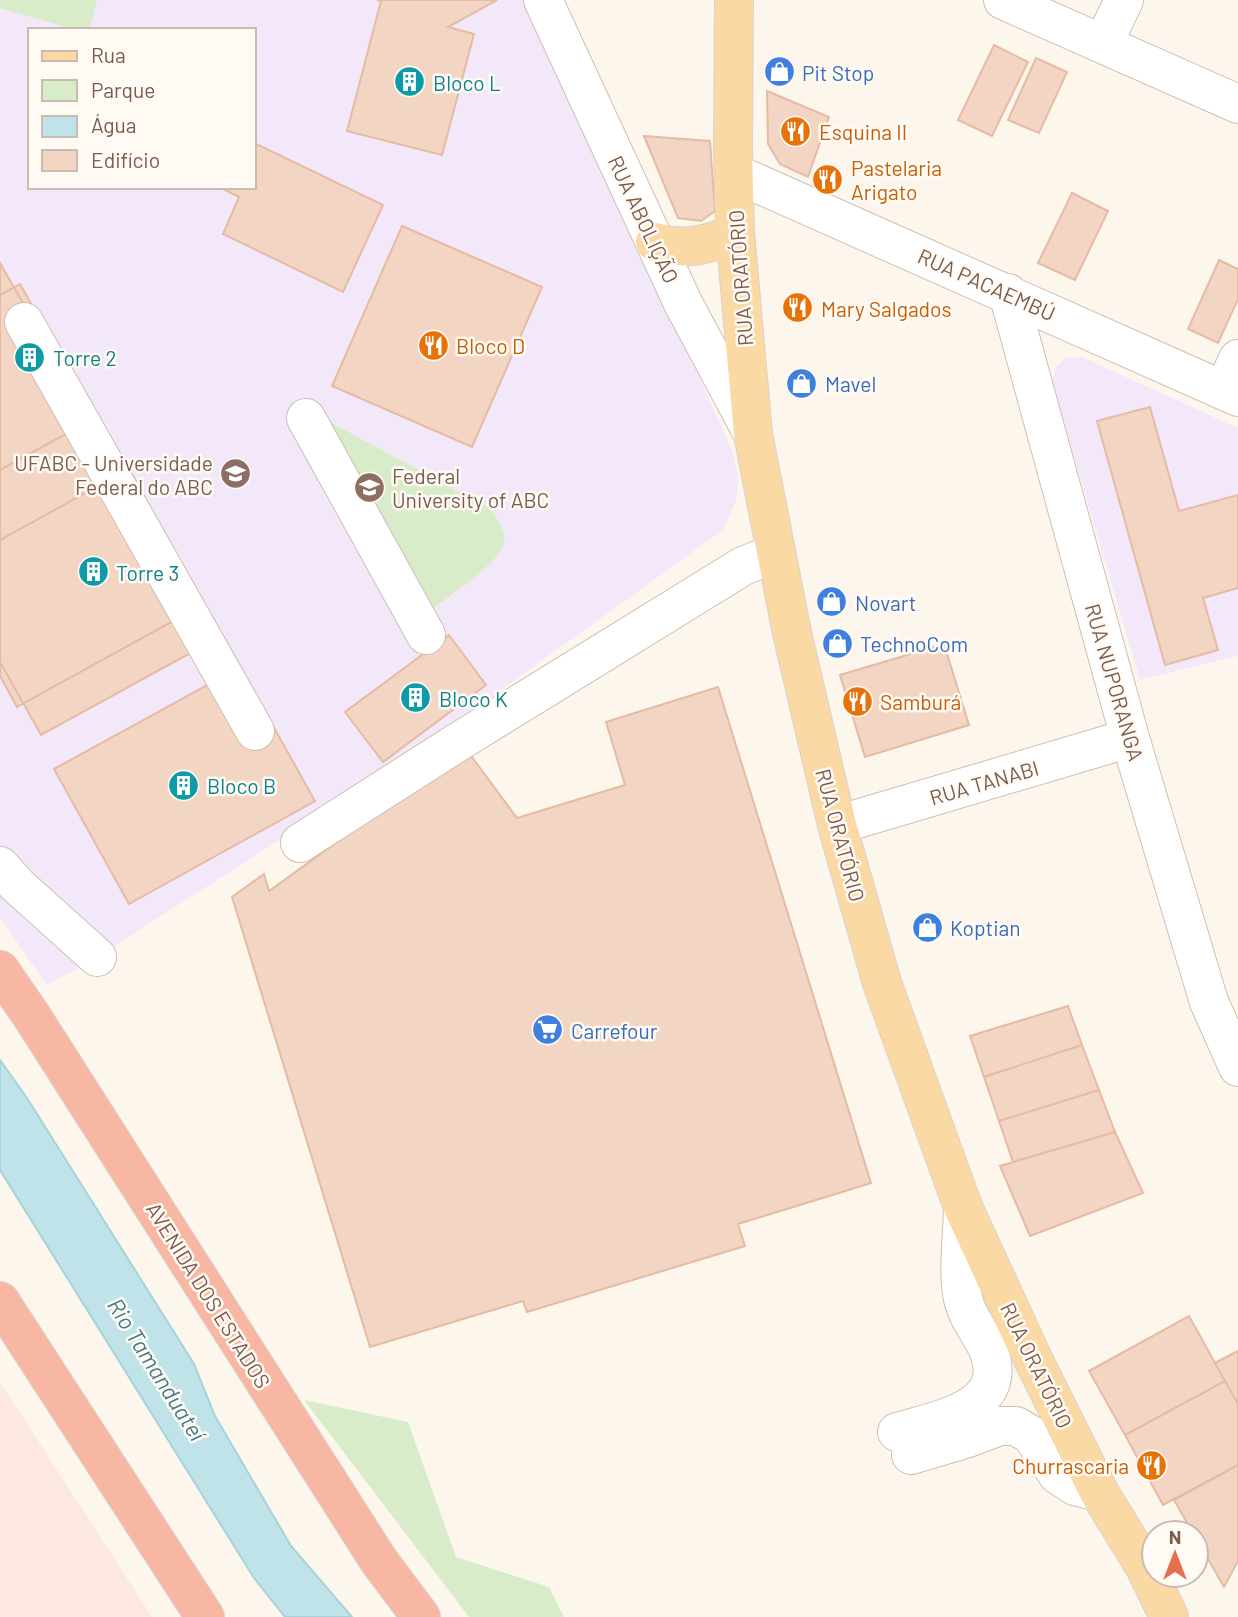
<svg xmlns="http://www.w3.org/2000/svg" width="1238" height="1617" viewBox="0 0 1238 1617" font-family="Barlow,sans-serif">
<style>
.commercial{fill:#fde8e0}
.education{fill:#f3e8fa;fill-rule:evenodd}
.green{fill:#d8ecc9}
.water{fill:#bfe3e8;stroke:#a5d3da;stroke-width:2}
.building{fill:#f3d5c3;stroke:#e6bba3;stroke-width:2}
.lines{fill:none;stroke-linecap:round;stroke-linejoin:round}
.minor-casing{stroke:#d1beb0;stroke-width:40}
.major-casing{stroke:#dad1cd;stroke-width:40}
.highway-casing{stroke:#dad1cd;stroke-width:40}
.minor{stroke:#fff;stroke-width:38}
.major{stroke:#fbd9a5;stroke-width:38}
.highway{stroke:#f7b7a3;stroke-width:38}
.labels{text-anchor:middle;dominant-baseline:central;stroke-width:5;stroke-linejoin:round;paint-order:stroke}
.shop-label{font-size:21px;fill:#366cbe;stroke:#fffaf3;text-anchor:start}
.culture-label{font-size:21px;fill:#0d838f;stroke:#fffaf3;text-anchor:start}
.food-label{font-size:21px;fill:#c56008;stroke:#fffaf3;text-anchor:start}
.street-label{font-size:21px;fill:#7a5c4d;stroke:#fffaf3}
.education-label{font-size:21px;fill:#785e54;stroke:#fffaf3;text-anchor:end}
.water-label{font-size:23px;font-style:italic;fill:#437c86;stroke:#fffaf3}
</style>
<rect width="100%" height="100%" fill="#fdf6ec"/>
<path class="commercial" d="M 0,1382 L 152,1617 L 0,1617 Z"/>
<path class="education" d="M 0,0 L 527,0 L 647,259 L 733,453 L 738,475 L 737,498 L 723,530 L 404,760 L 97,957 L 47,985 L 0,918 ZM 30,30 L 254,30 L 254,187 L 30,187 Z
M 1082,357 L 1238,428 L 1238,656 L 1140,680 L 1052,382 L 1056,367 L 1065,358 Z"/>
<path class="green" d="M 0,0 L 97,0 L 89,30 L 76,30 L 0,8 Z
M 317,415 L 491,509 C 497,519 507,532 504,544 C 498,565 442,601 423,616 Z
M 304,1400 L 408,1422 L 456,1557 L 549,1587 L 564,1617 L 469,1617 Z"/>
<path class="water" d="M 0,1060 L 27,1098 L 194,1364 L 215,1416 L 291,1546 L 352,1617 L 285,1617 L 254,1578 L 0,1170 Z"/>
<path class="building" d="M 377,0 L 497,0 L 448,27 L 474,34 L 442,155 L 347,131 L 381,1 Z
M 994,45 L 1028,62 L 992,136 L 958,120 Z
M 1036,58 L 1067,72 L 1039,133 L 1008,120 Z
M 767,91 L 829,117 L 808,177 L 780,164 L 768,144 Z
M 644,136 L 710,141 L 715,211 L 701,221 L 678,218 Z
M 254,143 L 383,205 L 343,292 L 223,234 L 239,197 L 219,187 L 254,187 Z
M 1072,193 L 1108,211 L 1075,280 L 1038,263 Z
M 402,226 L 542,287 L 472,447 L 332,386 Z
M 1219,260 L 1238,269 L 1238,299 L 1218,343 L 1188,329 Z
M 0,263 L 216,639 L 41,735 L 0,662 Z
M 20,284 L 95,418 L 0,470 L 0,295 Z
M 1150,407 L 1179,511 L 1238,495 L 1238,588 L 1203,598 L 1218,650 L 1165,665 L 1097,421 Z
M 129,469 L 204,604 L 17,707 L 0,676 L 0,540 Z
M 449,635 L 486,685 L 383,762 L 345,712 Z
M 944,644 L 969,725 L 865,757 L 840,675 Z
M 240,667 L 315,801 L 129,904 L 54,769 Z
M 718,687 L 871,1183 L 738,1224 L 745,1246 L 527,1312 L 523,1301 L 370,1347 L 232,897 L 264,874 L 269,891 L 466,749 L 517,818 L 625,785 L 606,722 Z
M 1068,1006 L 1082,1045 L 984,1077 L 970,1036 Z
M 1082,1045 L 1099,1090 L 999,1121 L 984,1077 Z
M 1099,1090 L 1115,1132 L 1013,1162 L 999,1121 Z
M 1115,1132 L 1143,1193 L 1030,1236 L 1000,1166 Z
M 1189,1316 L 1225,1381 L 1125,1435 L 1089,1371 Z
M 1238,1351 L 1238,1404 L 1215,1363 Z
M 1225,1381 L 1238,1404 L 1238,1465 L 1163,1505 L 1125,1435 Z
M 1238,1465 L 1238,1561 L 1224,1587 L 1196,1538 L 1196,1533 L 1193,1533 L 1174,1500 Z"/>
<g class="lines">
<defs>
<path id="minor" d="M 543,0 L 683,303 L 753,434
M 1003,0 L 1238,104
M 1103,44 L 1124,0
M 734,173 L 1238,397
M 1008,293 L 1130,738 L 1209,1002 L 1238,1067
M 24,322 L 255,731
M 1224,390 L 1238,359
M 306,418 L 426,635
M 837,825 L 1130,738
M 300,843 L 458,742 L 743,566 L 776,553
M 0,866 L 17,885 L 97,957
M 897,1432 C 938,1420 1014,1408 987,1347 C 979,1331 967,1316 963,1299 C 957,1272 963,1234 963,1207
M 911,1455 L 968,1438 L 1000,1426 L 1016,1426 L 1031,1435 L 1058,1475 L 1075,1486 L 1099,1492"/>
<path id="major" d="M 734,0 L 733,145 L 735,232 L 753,434 L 792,633 L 837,825 L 882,983 L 963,1207 L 1032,1357 L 1099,1492 L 1145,1567 L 1169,1617
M 655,242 C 684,251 708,246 735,232"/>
<path id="highway" d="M 0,970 L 31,1015 L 379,1561 L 421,1617
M 0,1301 L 205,1617"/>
</defs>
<use href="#minor" class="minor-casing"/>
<use href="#major" class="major-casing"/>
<use href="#highway" class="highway-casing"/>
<use href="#minor" class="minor"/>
<use href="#major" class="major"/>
<use href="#highway" class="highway"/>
</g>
<defs>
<symbol id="shop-disc" viewBox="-11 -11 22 22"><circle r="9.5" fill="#3f7fe0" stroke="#fffaf3"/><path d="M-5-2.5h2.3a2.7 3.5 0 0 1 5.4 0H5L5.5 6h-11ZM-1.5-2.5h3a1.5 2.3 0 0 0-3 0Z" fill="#fff"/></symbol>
<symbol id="building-disc" viewBox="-11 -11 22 22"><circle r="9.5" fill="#0f9aa8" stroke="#fffaf3"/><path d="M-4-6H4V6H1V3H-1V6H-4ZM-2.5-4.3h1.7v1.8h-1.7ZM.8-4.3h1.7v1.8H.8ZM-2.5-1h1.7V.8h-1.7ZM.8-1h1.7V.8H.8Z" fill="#fff"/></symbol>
<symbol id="restaurant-disc" viewBox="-11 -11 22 22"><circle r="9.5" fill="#e8710a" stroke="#fffaf3"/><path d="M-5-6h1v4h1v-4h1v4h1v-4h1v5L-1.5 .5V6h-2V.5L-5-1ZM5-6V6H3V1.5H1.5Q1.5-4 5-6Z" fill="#fff"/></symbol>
<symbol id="university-disc" viewBox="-11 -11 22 22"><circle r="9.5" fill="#8d6e63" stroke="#fffaf3"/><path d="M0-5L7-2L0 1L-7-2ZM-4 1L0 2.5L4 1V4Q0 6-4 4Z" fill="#fff"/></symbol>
<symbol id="supermarket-disc" viewBox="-11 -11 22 22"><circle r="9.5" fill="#3f7fe0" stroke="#fffaf3"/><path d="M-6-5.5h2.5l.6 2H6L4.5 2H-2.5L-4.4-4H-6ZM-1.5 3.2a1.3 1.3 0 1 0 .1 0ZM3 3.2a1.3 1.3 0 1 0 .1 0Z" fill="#fff"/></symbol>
</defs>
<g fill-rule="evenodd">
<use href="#shop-disc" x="762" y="54" width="35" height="35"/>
<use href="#building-disc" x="392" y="64" width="35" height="35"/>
<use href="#restaurant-disc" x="778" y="114" width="35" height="35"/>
<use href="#restaurant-disc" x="810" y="162" width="35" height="35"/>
<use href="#restaurant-disc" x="780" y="290" width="35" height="35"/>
<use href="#restaurant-disc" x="416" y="328" width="35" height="35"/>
<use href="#building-disc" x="12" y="340" width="35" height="35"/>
<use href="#shop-disc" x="784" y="366" width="35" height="35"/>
<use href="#university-disc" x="218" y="456" width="35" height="35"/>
<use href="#university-disc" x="352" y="470" width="35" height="35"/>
<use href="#building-disc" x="76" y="554" width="35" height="35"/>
<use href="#shop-disc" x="814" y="584" width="35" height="35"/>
<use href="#shop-disc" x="820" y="626" width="35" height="35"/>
<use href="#building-disc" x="398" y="680" width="35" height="35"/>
<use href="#restaurant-disc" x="840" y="684" width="35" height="35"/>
<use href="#building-disc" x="166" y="768" width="35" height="35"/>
<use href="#shop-disc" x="910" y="910" width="35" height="35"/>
<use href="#supermarket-disc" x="530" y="1012" width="35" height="35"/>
<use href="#restaurant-disc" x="1134" y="1448" width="35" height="35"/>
</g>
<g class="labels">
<g class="shop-label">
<text x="802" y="72">Pit Stop</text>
<text x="825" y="383">Mavel</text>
<text x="855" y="602">Novart</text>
<text x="860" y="643">TechnoCom</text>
<text x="950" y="927">Koptian</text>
<text x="571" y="1030">Carrefour</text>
</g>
<g class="culture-label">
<text x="433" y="82">Bloco L</text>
<text x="53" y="357">Torre 2</text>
<text x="116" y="572">Torre 3</text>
<text x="439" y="698">Bloco K</text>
<text x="207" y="785">Bloco B</text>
</g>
<g class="food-label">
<text x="819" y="131">Esquina II</text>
<text x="851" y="167">Pastelaria<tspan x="851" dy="24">Arigato</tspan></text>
<text x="821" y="308">Mary Salgados</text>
<text x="456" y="345">Bloco D</text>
<text x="880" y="701">Samburá</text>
<text x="1129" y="1465" text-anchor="end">Churrascaria</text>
</g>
<g class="street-label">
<text transform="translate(644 219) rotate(65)">RUA ABOLIÇÃO</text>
<text transform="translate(740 278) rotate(-94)">RUA ORATÓRIO</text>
<text transform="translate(987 284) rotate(24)">RUA PACAEMBÚ</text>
<text transform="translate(1115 682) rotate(74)">RUA NUPORANGA</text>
<text transform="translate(984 782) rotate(-16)">RUA TANABI</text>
<text transform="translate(841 835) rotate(75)">RUA ORATÓRIO</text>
<text transform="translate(209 1295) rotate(58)">AVENIDA DOS ESTADOS</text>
<text transform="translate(1037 1365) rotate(64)">RUA ORATÓRIO</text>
</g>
<g class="education-label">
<text x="213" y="462">UFABC - Universidade<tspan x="213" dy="24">Federal do ABC</tspan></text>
<text x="392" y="475" text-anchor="start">Federal<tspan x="392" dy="24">University of ABC</tspan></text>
</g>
<g class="water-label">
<text transform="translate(157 1369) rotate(58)">Rio Tamanduateí</text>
</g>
</g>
<rect x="28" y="28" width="228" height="161" fill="#fffaf3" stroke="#cabbb1" stroke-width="2"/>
<rect x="42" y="51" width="35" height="10" fill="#fbd9a5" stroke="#cabbb1" stroke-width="2"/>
<text x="91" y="63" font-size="21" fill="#7a5c4d">Rua</text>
<rect x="42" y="80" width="35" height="21" fill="#d8ecc9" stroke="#cabbb1" stroke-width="2"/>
<text x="91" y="98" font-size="21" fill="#7a5c4d">Parque</text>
<rect x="42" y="116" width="35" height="21" fill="#bfe3e8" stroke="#cabbb1" stroke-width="2"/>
<text x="91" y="133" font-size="21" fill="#7a5c4d">Água</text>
<rect x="42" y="150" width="35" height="21" fill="#f3d5c3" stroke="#cabbb1" stroke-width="2"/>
<text x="91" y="168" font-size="21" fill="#7a5c4d">Edifício</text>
<g transform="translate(1175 1554)"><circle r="33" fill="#fffaf3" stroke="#cabbb1" stroke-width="2"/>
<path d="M0-5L12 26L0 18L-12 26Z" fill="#e76f51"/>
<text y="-10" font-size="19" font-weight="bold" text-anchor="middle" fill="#7a5c4d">N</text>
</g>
</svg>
